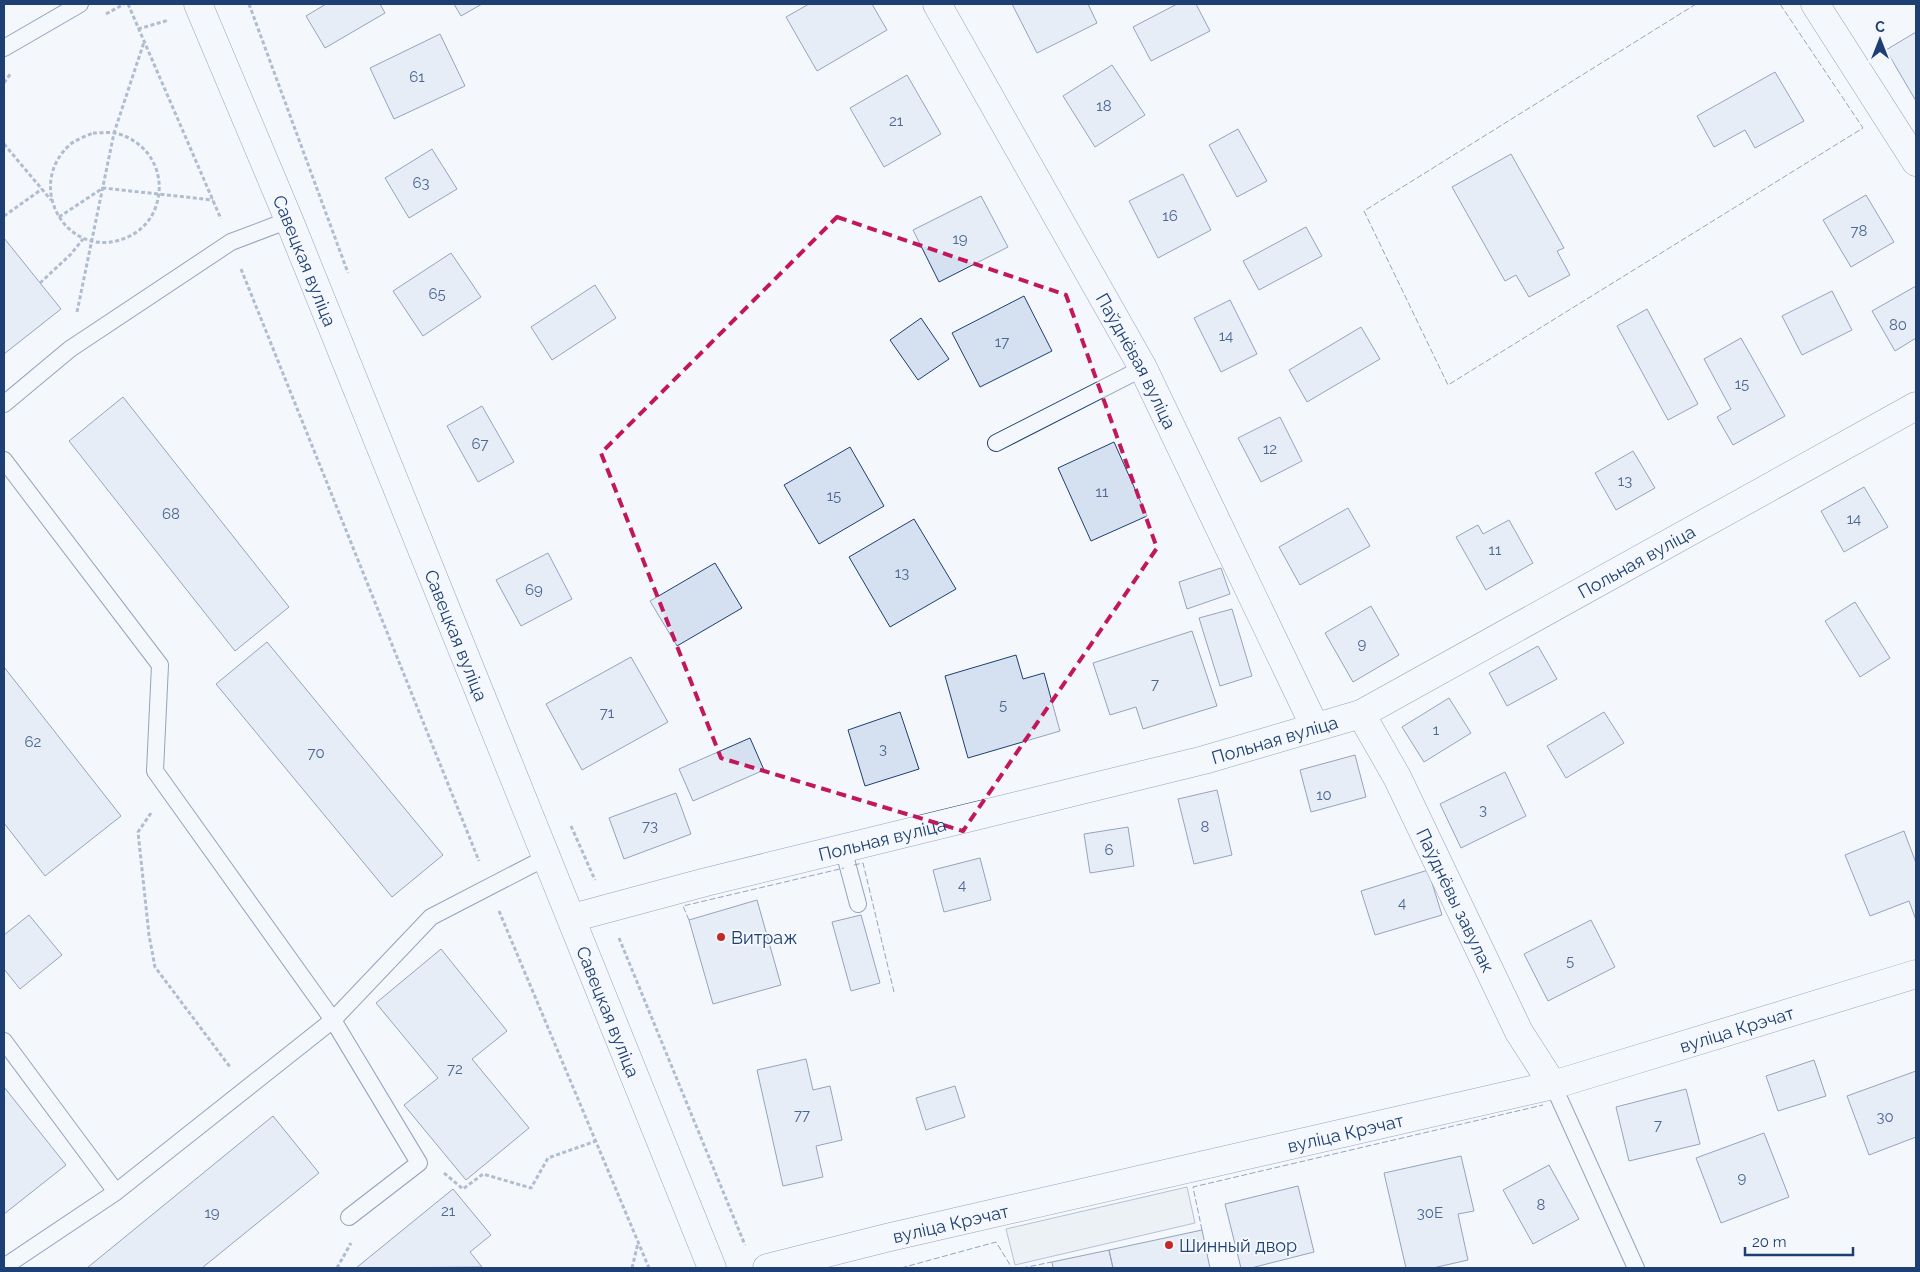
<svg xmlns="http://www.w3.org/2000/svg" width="1920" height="1272" viewBox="0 0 1920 1272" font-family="Raleway,sans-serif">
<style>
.parking{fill:#e3e8f0;stroke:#687fa3}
.building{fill:#d5e0f0;stroke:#1d3f73}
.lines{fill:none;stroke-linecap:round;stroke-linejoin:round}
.service-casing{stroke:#1d3f73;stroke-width:18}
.minor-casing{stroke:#1d3f73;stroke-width:29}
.tertiary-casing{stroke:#1d3f73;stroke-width:29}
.path{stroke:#5e769c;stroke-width:3;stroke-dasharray:4 2.5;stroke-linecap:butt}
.service{stroke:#f4f7fb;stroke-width:16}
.minor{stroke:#f4f7fb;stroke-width:28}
.tertiary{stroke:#f4f7fb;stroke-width:28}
.fence{stroke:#1d3f73;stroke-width:1;stroke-dasharray:6 2.5;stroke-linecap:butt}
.marked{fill:none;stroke:#c2185b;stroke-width:4;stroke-dasharray:10 6;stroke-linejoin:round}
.poi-dot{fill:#c62828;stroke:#f4f7fb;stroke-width:2}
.labels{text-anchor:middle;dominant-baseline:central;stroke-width:4;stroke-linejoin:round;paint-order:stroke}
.number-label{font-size:15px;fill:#4b6792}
.street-label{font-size:18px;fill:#1d3f73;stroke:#f4f7fb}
.poi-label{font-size:18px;fill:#1d3f73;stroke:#f4f7fb;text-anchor:start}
</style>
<rect width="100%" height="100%" fill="#f4f7fb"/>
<path class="parking" d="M 1187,1187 L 1195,1223 L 1015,1265 L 1006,1229 Z"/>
<path class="building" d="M 326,4 L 380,4 L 385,13 L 325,48 L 306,16 Z
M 454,4 L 482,4 L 461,16 Z
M 809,4 L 872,4 L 887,30 L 817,71 L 786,17 Z
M 1012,4 L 1088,4 L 1097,23 L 1037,53 Z
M 1177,4 L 1196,4 L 1210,31 L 1151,61 L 1133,27 Z
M 1916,32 L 1916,101 L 1886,50 Z
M 440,34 L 465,86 L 394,119 L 370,68 Z
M 1112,65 L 1145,115 L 1095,147 L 1063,96 Z
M 1775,72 L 1804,121 L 1755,148 L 1745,130 L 1714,147 L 1697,116 Z
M 907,75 L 941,134 L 884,167 L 850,108 Z
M 1238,129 L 1267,181 L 1237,197 L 1209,145 Z
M 432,149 L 457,189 L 409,218 L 385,178 Z
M 1511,154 L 1564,248 L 1557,251 L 1570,275 L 1529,297 L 1516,275 L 1505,281 L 1452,187 Z
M 1183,174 L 1211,230 L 1158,258 L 1129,201 Z
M 1866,195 L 1894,242 L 1851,267 L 1823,220 Z
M 981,196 L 1008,247 L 939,282 L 913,230 Z
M 1306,227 L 1322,256 L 1259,290 L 1243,261 Z
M 4,238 L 61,309 L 4,354 Z
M 451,253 L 481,297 L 423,336 L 393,291 Z
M 595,285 L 616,318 L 552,360 L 531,327 Z
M 1916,286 L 1916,338 L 1895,351 L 1872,311 Z
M 1832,291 L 1852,330 L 1802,355 L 1782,316 Z
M 1024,296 L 1052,351 L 980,387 L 952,333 Z
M 1230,300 L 1257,354 L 1221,372 L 1194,318 Z
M 1647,309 L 1698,404 L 1668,420 L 1617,326 Z
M 921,318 L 949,359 L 918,380 L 890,340 Z
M 1361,327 L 1380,359 L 1307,402 L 1289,370 Z
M 1741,338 L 1785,416 L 1733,445 L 1717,417 L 1731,409 L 1704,359 Z
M 123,397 L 289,607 L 235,651 L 69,441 Z
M 482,406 L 514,462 L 478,482 L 447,426 Z
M 1280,417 L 1302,461 L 1261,482 L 1238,438 Z
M 1114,442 L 1147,516 L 1091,541 L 1058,468 Z
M 850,447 L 884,506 L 819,544 L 784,485 Z
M 1633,451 L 1655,488 L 1616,510 L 1595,473 Z
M 1864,487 L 1888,527 L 1844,552 L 1821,511 Z
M 1348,508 L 1370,546 L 1300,585 L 1279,547 Z
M 914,519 L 956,589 L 890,627 L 849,557 Z
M 1509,520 L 1533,563 L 1486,590 L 1456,537 L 1478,525 L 1483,534 Z
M 548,553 L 572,599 L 521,626 L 496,580 Z
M 715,563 L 742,608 L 677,646 L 650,601 Z
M 1221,568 L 1230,594 L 1187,609 L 1179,582 Z
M 1855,602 L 1890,658 L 1860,677 L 1825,621 Z
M 1371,606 L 1399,655 L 1353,682 L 1325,633 Z
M 1232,609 L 1252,676 L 1220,686 L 1199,618 Z
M 1192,631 L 1217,706 L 1143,729 L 1136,707 L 1110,715 L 1093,663 Z
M 267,642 L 443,855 L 392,897 L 216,684 Z
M 1538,646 L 1557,679 L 1507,706 L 1489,673 Z
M 1016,655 L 1023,679 L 1044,673 L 1060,731 L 968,758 L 945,676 Z
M 631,657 L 668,722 L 582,770 L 546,704 Z
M 4,667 L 121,816 L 45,876 L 4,823 Z
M 1449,698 L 1471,733 L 1424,762 L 1402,727 Z
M 900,712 L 919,769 L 865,786 L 848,730 Z
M 1604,712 L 1624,743 L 1566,778 L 1547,746 Z
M 750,738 L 764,770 L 693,801 L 679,769 Z
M 1355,755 L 1366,797 L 1311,812 L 1300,770 Z
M 1505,772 L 1526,816 L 1461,848 L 1440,804 Z
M 1217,790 L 1232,855 L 1194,864 L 1178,799 Z
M 676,793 L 691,834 L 624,859 L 609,818 Z
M 1128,827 L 1134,866 L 1090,873 L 1084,834 Z
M 1904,831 L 1916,863 L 1916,920 L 1909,901 L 1870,916 L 1845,855 Z
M 980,858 L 991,900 L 944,912 L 933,870 Z
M 1428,870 L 1442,915 L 1375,935 L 1361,891 Z
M 757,900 L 781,985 L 713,1004 L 689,920 Z
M 29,915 L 62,955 L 20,989 L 4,969 L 4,935 Z
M 861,915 L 880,983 L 851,991 L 832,922 Z
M 1591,920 L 1615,967 L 1548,1001 L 1524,954 Z
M 441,949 L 507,1031 L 472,1059 L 529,1128 L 466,1180 L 404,1105 L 438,1078 L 376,1003 Z
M 806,1059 L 813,1090 L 830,1086 L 842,1140 L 816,1146 L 823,1177 L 783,1186 L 757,1070 Z
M 1814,1060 L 1826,1096 L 1778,1111 L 1766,1076 Z
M 1916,1071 L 1916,1137 L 1869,1155 L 1847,1096 Z
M 955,1086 L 965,1117 L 926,1130 L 916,1098 Z
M 4,1087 L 66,1165 L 4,1214 Z
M 1686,1089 L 1700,1144 L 1629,1161 L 1616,1107 Z
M 273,1116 L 319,1173 L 202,1268 L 87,1268 Z
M 1764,1133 L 1789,1197 L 1721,1223 L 1696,1158 Z
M 1461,1156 L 1474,1211 L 1458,1214 L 1468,1260 L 1433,1268 L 1406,1268 L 1384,1173 Z
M 1549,1165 L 1579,1219 L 1533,1244 L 1503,1190 Z
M 1298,1186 L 1314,1252 L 1251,1268 L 1241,1268 L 1225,1204 Z
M 453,1189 L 491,1235 L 470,1252 L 482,1267 L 356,1268 Z
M 1202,1230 L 1210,1268 L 1113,1268 L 1109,1250 Z
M 1109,1250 L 1113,1268 L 1053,1268 L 1052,1262 Z"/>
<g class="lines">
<defs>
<path id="service" d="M 4,48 L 80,4
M 4,404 L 70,349 L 231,242 L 289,220
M 996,443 L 1143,368
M 4,460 L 160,665 L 155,771 L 333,1020 L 419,1163 L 349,1217
M 843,848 L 858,904
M 4,1041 L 116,1192
M 1553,1085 L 1636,1268
M 4,1267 L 116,1192 L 333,1020 L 431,917 L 545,858"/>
<g id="minor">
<path id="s1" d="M 937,4 L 1143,368 L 1315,727"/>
<path d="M 1815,4 L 1916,162"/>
<path id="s2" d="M 1361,714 L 1397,777 L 1519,1032 L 1553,1085"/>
<path id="s3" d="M 572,918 L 706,882 L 1204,760 L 1361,714 L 1916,406"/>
<path id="s4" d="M 767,1268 L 886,1238 L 1553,1085 L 1916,974"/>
</g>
<g id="tertiary">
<path id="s5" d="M 198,4 L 289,220 L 712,1268"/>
</g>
</defs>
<use href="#service" class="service-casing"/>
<use href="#minor" class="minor-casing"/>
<use href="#tertiary" class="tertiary-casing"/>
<path class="path" d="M 128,4 L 221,219
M 249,4 L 348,273
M 106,14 L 124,4
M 138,29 L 169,20
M 4,83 L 11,73
M 93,133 C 100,133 109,132 115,133 C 149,141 167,174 156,206 C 152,219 142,230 130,236 C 69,266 21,185 72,143 C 78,139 86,136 93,133 Z
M 4,144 L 51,200
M 4,216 L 42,189
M 59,217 L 103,188 L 213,200
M 241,269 L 479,861
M 40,283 L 71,254 L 83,239
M 77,312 L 114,133 L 144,42
M 151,813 L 138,832 L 149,935 L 155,967 L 230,1067
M 571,826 L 595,880
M 499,911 L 649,1268
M 619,938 L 745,1245
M 444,1173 L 463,1189 L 483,1174 L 531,1188 L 548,1158 L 596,1141
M 337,1268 L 351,1243
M 632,1268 L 638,1243"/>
<use href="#service" class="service"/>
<use href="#minor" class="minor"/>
<use href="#tertiary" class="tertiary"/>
<path class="fence" d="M 1696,4 L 1364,211 L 1448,385 L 1863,128 L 1780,4
M 854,865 L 863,863 L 894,992
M 689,920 L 683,906 L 844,868
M 1202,1230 L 1193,1187 L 1543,1105
M 901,1268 L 996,1242 L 1012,1268
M 1022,1268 L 1052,1262"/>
</g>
<path d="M0 0H1920V1272H0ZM 837,217 L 1066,295 L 1157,548 L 963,831 L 721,758 L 601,453 Z" fill="#f4f7fb" fill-opacity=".55" fill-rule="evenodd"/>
<path class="marked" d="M 837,217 L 1066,295 L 1157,548 L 963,831 L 721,758 L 601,453 Z"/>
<g class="poi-dot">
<circle cx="721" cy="937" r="5"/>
<circle cx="1169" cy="1245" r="5"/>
</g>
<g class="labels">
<g class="number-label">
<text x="417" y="77">61</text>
<text x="1104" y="106">18</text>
<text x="896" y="121">21</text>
<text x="421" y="183">63</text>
<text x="1170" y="216">16</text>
<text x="1859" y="231">78</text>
<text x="960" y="239">19</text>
<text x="437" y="294">65</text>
<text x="1898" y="325">80</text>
<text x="1226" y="336">14</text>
<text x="1002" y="342">17</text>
<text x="1742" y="384">15</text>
<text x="480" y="444">67</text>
<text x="1270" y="449">12</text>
<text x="1625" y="481">13</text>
<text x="1102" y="492">11</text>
<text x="834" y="496">15</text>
<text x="171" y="514">68</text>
<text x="1854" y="519">14</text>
<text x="1495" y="550">11</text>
<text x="902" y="573">13</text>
<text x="534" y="590">69</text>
<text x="1362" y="644">9</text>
<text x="1155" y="684">7</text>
<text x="1003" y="705">5</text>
<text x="607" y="713">71</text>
<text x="1436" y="730">1</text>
<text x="33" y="742">62</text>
<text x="883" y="749">3</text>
<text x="316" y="753">70</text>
<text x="1324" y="795">10</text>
<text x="1483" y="810">3</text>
<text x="650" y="826">73</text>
<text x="1205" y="827">8</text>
<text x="1109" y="850">6</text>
<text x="962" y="885">4</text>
<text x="1402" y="903">4</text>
<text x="1570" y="961">5</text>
<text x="455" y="1069">72</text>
<text x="802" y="1115">77</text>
<text x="1885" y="1117">30</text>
<text x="1658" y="1125">7</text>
<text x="1742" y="1178">9</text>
<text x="1541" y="1205">8</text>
<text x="448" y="1211">21</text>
<text x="212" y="1213">19</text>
<text x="1430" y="1213">30Е</text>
</g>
<g class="street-label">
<text stroke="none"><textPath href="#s5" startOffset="278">Савецкая вуліца</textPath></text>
<text stroke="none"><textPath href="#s1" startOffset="409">Паўднёвая вуліца</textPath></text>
<text stroke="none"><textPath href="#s3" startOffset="1130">Польная вуліца</textPath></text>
<text stroke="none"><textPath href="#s5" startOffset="682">Савецкая вуліца</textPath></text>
<text stroke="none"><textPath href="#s3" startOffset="725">Польная вуліца</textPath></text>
<text stroke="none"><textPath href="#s3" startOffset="320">Польная вуліца</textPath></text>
<text stroke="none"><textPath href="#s2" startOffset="209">Паўднёвы завулак</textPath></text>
<text stroke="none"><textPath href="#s5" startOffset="1088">Савецкая вуліца</textPath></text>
<text stroke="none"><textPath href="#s4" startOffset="999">вуліца Крэчат</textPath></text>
<text stroke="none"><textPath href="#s4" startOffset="594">вуліца Крэчат</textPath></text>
<text stroke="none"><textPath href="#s4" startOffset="189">вуліца Крэчат</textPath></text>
</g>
<g class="poi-label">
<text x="731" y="937">Витраж</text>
<text x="1179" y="1245">Шинный двор</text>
</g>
</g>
<rect width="1920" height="1272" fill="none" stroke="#1d3f73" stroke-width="10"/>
<g transform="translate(1880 40)" stroke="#f4f7fb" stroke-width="4" paint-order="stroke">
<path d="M0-4L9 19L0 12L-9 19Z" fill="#1d3f73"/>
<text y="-8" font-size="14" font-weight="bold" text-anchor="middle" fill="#1d3f73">С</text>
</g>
<path d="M1745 1247v8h108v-8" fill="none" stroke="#1d3f73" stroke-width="2.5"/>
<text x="1752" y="1247" font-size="15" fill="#1d3f73" stroke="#f4f7fb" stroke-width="4" paint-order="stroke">20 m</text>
</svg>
